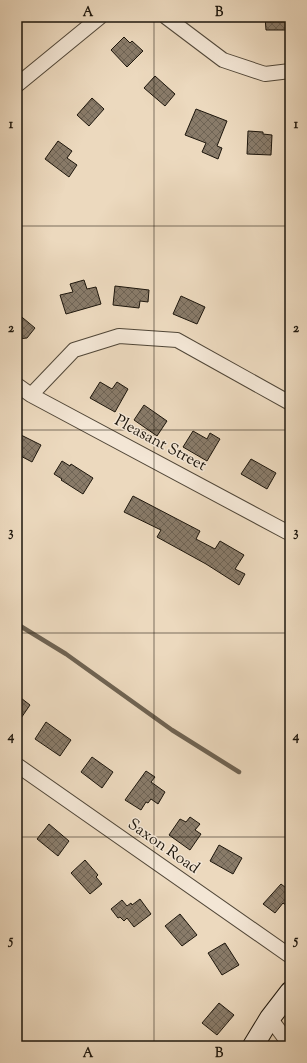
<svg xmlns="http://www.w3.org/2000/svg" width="307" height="1063" viewBox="0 0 307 1063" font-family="'Sorts Mill Goudy',serif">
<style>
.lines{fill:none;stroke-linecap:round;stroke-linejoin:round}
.stream{stroke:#6f6352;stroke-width:4.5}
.building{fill:url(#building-cross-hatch);stroke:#1d160c}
.street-casing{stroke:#514738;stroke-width:16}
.secondary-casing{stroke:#1d160c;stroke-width:22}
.street{stroke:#f3e6d5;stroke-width:14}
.secondary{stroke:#f3e6d5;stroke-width:20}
.grid{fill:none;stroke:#1d160c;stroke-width:1;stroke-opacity:0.55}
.labels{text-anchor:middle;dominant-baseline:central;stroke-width:3;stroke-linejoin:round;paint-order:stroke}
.street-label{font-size:16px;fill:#1d160c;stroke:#f3e6d5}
.neatline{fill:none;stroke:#1d160c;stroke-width:1.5}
.grid-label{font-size:13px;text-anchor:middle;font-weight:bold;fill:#1d160c}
</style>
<defs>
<pattern id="building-cross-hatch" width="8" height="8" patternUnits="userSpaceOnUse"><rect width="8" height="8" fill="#897b69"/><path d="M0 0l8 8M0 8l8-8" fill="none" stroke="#6f6455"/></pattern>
</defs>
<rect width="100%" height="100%" fill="#ecd9be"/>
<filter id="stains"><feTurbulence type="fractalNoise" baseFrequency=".005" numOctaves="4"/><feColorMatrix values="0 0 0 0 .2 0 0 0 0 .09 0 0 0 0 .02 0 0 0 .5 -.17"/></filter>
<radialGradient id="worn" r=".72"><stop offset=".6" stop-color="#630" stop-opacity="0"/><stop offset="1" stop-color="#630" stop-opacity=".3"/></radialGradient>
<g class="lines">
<path class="stream" d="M 17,624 L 66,654 L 172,730 L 239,772"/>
</g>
<path class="building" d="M 265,17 L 290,17 L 290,30 L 266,30 Z
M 124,37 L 130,43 L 132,41 L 143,51 L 127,67 L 111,50 Z
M 155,76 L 175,94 L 165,106 L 144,88 Z
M 92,98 L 104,109 L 89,126 L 77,115 Z
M 196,109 L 227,121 L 217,146 L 222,148 L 218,159 L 202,152 L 206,143 L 185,135 Z
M 248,131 L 263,132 L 263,134 L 272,135 L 271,155 L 247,154 Z
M 58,141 L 72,151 L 67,158 L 77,165 L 69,177 L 45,159 Z
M 84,280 L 87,289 L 96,287 L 101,304 L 66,314 L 60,295 L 73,292 L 70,284 Z
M 115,286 L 149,290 L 148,302 L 140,301 L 139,308 L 113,305 Z
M 181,296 L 205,307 L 197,324 L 173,314 Z
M 17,313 L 35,328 L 27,338 L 17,339 Z
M 100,382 L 112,389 L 117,382 L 128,389 L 115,412 L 90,398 Z
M 144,405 L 167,421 L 157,436 L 134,420 Z
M 193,431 L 207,439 L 210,433 L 220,439 L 207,461 L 183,447 Z
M 17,433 L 41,445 L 32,462 L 17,454 Z
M 251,459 L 276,473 L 267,489 L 241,474 Z
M 62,461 L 70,466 L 71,464 L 93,478 L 83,494 L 61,480 L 62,479 L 54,474 Z
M 133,496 L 200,531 L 196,539 L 215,549 L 220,541 L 244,555 L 235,569 L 245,574 L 239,585 L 206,564 L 157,537 L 161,530 L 124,512 Z
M 17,695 L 30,705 L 17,724 Z
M 46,722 L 71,740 L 60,756 L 35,739 Z
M 92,757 L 113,772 L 102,788 L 81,772 Z
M 146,771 L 155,777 L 151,782 L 165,792 L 158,804 L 151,799 L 148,803 L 146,802 L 141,810 L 125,800 Z
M 190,817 L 200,824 L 195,830 L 201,834 L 190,850 L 169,835 L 180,819 L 186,822 Z
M 49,824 L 69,841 L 58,856 L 37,839 Z
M 219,845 L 242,858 L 233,874 L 210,861 Z
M 85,860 L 98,875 L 96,877 L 102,884 L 90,894 L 71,873 Z
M 281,884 L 290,891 L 290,908 L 283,903 L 275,913 L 263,904 Z
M 140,899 L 151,914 L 134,927 L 127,918 L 124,921 L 120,917 L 118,918 L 111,909 L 122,900 L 127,906 L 131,903 L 132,905 Z
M 180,914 L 197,935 L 182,946 L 165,926 Z
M 225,943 L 239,965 L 222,975 L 208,953 Z
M 219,1003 L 234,1015 L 217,1035 L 202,1023 Z"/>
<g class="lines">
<defs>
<path id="street" d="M 166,17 L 223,60 L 265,74 L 290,71
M 17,85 L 100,17
M 17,385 L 31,395 L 287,532
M 31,395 L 74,350 L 119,336 L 177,340 L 290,403
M 17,765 L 290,956
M 270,1018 L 290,1045"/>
<path id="secondary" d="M 253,1046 L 270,1018 L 290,992"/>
</defs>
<use href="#street" class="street-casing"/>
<use href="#secondary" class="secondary-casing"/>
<use href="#street" class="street"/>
<use href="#secondary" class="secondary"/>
</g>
<path class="grid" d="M 154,17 L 154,1046M 17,226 L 290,226M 17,430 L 290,430M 17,633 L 290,633M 17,837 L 290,837"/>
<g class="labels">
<g class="street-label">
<text transform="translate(160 444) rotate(28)">Pleasant Street</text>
<text transform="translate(163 847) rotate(35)">Saxon Road</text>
</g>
</g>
<rect width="307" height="1063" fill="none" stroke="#ecd9be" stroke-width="44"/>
<rect x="22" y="22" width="263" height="1019" class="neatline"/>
<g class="grid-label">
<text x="88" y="16">A</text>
<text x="219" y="16">B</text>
<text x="11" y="128">1</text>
<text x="296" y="128">1</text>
<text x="11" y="332">2</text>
<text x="296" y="332">2</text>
<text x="11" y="536">3</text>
<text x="296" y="536">3</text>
<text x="11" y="740">4</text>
<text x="296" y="740">4</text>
<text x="11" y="944">5</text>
<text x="296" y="944">5</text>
<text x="88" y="1057">A</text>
<text x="219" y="1057">B</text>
</g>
<rect width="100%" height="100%" filter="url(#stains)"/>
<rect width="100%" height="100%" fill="url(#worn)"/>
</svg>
